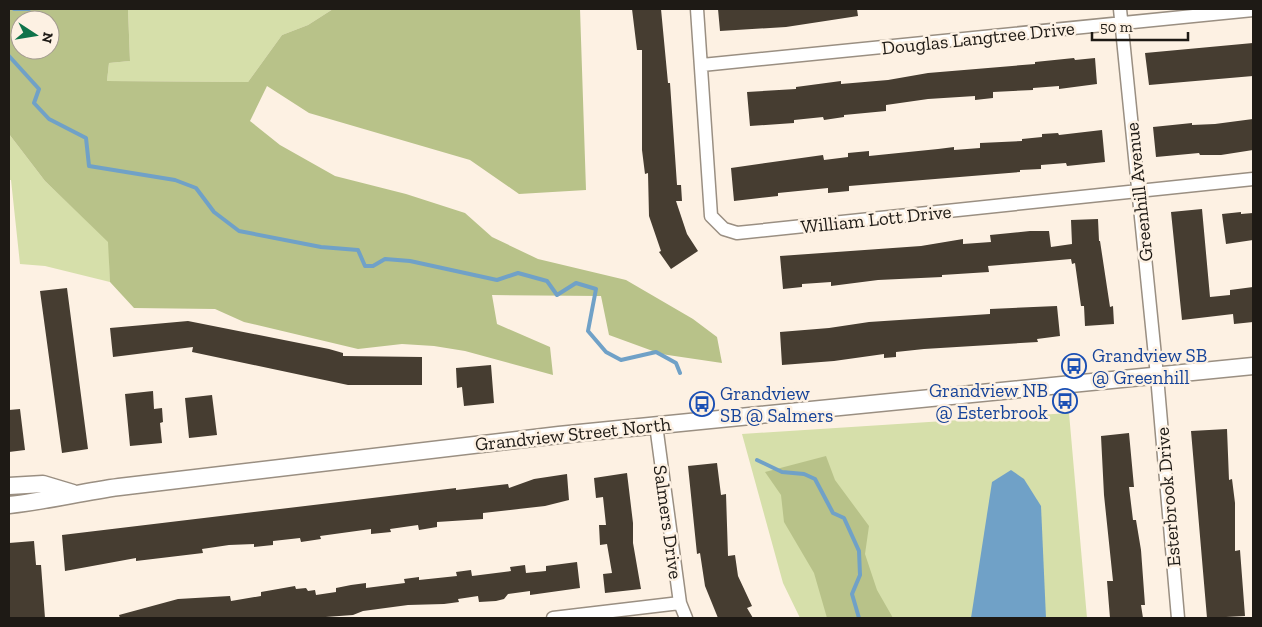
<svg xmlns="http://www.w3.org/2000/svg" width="1262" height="627" viewBox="0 0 1262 627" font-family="'Zilla Slab',serif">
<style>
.green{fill:#d6dfaa}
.forest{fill:#b8c289;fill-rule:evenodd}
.water{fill:#70a1c7}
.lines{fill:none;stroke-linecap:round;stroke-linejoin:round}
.stream{stroke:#70a1c7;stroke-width:4}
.building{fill:#463d31}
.minor-casing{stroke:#9a8f82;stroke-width:15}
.tertiary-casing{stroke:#9a8f82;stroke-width:19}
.minor{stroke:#fff;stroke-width:12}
.tertiary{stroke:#fff;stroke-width:16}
.labels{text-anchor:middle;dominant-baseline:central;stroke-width:5;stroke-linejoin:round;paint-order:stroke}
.street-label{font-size:19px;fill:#1e1a15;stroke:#fdf1e3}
.transit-label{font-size:19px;fill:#164399;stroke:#fdf1e3;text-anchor:start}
</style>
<rect width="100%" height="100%" fill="#fdf1e3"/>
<path class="green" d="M 128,9 L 333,9 L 308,25 L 282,35 L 248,82 L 107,81 L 109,63 L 130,61 Z
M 9,134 L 45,181 L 109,242 L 110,282 L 45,266 L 20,264 L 11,180 L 9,180 Z
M 1069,413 L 1087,618 L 800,618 L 783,583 L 742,434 Z"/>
<path class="forest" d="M 9,9 L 128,9 L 130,61 L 109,63 L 107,81 L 248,82 L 282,35 L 308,25 L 333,9 L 580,9 L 586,190 L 519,194 L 470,160 L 309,113 L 267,86 L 250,121 L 280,145 L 335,176 L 406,194 L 465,213 L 492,237 L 538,259 L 626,280 L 693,319 L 717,337 L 722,363 L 661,354 L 609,335 L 601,296 L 492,295 L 497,324 L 550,347 L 553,375 L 465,351 L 434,346 L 402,344 L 358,349 L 244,322 L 215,309 L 134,308 L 110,282 L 108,242 L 45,181 L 9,134 ZM 20,20 L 50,20 L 50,50 L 20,50 Z
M 826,456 L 835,480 L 869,526 L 865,554 L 877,590 L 893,618 L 827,618 L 814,573 L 784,522 L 781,495 L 765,472 Z"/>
<path class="water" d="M 1011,470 L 1024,479 L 1041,506 L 1046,618 L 971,618 L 992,482 Z"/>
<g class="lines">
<path class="stream" d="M 14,9 L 29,9
M 9,56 L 39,89 L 34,103 L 49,119 L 86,138 L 89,166 L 175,180 L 196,188 L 214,212 L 239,231 L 321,247 L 358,250 L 365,266 L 373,266 L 385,259 L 410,261 L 497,280 L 518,273 L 547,281 L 557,295 L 576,283 L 596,289 L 588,331 L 606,352 L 621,360 L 656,352 L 676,363 L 680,373
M 757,460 L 782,472 L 804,474 L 815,479 L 833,513 L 844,518 L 859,551 L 860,575 L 852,594 L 859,618"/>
</g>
<path class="building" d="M 632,9 L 661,9 L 668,83 L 670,83 L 677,185 L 681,185 L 682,201 L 676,201 L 687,234 L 698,251 L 671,269 L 659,252 L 661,251 L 649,216 L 648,173 L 645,174 L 642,150 L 642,50 L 637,50 Z
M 718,9 L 857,9 L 858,16 L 786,27 L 720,31 Z
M 1253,43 L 1253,76 L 1149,85 L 1145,53 Z
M 1074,58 L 1075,60 L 1095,58 L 1097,84 L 1059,89 L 1059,86 L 1033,88 L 1033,90 L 993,92 L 993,98 L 975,100 L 975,96 L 928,99 L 886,105 L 886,111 L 844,115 L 844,117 L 824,120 L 823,117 L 794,120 L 794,123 L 750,126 L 747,92 L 796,89 L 796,87 L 841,81 L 841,84 L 888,80 L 928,73 L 1035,64 L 1035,62 Z
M 1253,119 L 1253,150 L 1221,155 L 1200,155 L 1199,153 L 1156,157 L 1153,127 L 1192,123 L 1192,125 L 1215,124 Z
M 1102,130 L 1105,162 L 1067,166 L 1066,163 L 1041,165 L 1041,169 L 1020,170 L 1020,172 L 849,186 L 849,191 L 828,193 L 828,188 L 778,193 L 778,196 L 734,201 L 731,168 L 823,155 L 824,160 L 848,157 L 848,153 L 869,151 L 869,156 L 938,149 L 954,147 L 954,150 L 980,148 L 980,143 L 1022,141 L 1022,139 L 1042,137 L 1042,134 L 1058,133 L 1059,135 Z
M 1202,209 L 1210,297 L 1230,295 L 1230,290 L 1253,287 L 1253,322 L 1234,324 L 1233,314 L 1182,320 L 1171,212 Z
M 1241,212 L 1241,214 L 1253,213 L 1253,240 L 1226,244 L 1222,214 Z
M 1098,219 L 1099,241 L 1100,241 L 1110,307 L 1113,306 L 1114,324 L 1085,326 L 1084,306 L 1081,306 L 1075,263 L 1072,264 L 1071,259 L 988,266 L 989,272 L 942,275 L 942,277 L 878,280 L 831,286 L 831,282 L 802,284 L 802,287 L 783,289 L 780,256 L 921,246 L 963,239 L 963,244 L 991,242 L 990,235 L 1030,231 L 1049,231 L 1051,247 L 1072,244 L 1071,220 Z
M 67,288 L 88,449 L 62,453 L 40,291 Z
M 1057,306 L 1060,336 L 1037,339 L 1038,342 L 924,349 L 896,352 L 896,357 L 884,358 L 884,354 L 834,361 L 782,365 L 780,332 L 829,328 L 869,322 L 990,314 L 990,309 Z
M 188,321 L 329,349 L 343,353 L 343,356 L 422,357 L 422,385 L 348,385 L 192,352 L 193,347 L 113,357 L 110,328 Z
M 491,365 L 494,403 L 464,406 L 462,387 L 457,388 L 456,368 Z
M 153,391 L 154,409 L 162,408 L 163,422 L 160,423 L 162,443 L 130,446 L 125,394 Z
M 212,395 L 217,435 L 189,438 L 185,398 Z
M 20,409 L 25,450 L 9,452 L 9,410 Z
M 1227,429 L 1229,480 L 1232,479 L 1235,503 L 1235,551 L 1240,550 L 1245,616 L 1207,618 L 1191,431 Z
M 1129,433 L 1134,487 L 1129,487 L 1133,520 L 1136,520 L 1141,550 L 1145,605 L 1141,605 L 1143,618 L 1110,618 L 1107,581 L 1113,581 L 1104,495 L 1101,436 Z
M 717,463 L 721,495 L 726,494 L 728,556 L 735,555 L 738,576 L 752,606 L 747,608 L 753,618 L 718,618 L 705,586 L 700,553 L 697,554 L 688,466 Z
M 627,473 L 633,523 L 633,543 L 641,589 L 605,593 L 603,574 L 612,573 L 607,544 L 600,545 L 599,525 L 606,525 L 603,497 L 596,498 L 594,478 Z
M 567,474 L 569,500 L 545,506 L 483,513 L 483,519 L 437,522 L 437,527 L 419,530 L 418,525 L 390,529 L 391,532 L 371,534 L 371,529 L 320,536 L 321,539 L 301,542 L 300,538 L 273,541 L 273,545 L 254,547 L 254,544 L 229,545 L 202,549 L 203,553 L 136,561 L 136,558 L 65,571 L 62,535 L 456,488 L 456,490 L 508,484 L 509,488 L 534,479 Z
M 34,541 L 36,565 L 41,565 L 45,618 L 10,618 L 9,543 Z
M 577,562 L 580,588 L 530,595 L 530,591 L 508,594 L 504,599 L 496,601 L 479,602 L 478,596 L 458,599 L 459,602 L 444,604 L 408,605 L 363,611 L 353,615 L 312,618 L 120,618 L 119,615 L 178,599 L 230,596 L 231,601 L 261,596 L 261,592 L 295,586 L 296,589 L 306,588 L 308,591 L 315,590 L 316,595 L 336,592 L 336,588 L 351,585 L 366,583 L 366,588 L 405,583 L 404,579 L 419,577 L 419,580 L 457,576 L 456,572 L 471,570 L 472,576 L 511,571 L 510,567 L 525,565 L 526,573 L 546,571 L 546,566 Z"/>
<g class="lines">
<defs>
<path id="minor" d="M 697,9 L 711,216 L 724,229 L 737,233 L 1253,179
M 1120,9 L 1157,376 L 1178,618
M 702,65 L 1253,10
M 656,425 L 680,603 L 686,618
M 553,618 L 680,603"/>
<path id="tertiary" d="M 9,486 L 43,484 L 73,493
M 9,505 C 46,501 82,492 119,487 L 559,435 L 1253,366"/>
</defs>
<use href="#minor" class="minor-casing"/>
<use href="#tertiary" class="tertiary-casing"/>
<use href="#minor" class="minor"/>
<use href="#tertiary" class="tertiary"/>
</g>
<defs>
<symbol id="bus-ring" viewBox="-11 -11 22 22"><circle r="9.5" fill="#fdf1e3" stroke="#1a4fb4" stroke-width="1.5"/><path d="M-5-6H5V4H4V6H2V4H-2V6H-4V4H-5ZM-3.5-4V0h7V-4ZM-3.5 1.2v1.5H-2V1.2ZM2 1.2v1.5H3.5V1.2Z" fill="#1a4fb4"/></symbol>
</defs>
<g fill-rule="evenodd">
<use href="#bus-ring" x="1060" y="352" width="28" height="28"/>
<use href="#bus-ring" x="1051" y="387" width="28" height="28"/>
<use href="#bus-ring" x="688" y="390" width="28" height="28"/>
</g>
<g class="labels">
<g class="street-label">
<text transform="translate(978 38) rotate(-6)">Douglas Langtree Drive</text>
<text transform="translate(1139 192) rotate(-96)">Greenhill Avenue</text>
<text transform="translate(876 219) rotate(-6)">William Lott Drive</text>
<text transform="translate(573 434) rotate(-6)">Grandview Street North</text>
<text transform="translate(1168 497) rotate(-95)">Esterbrook Drive</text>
<text transform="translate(668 522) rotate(82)">Salmers Drive</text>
</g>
<g class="transit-label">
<text x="1092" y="355">Grandview SB<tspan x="1092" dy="22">@ Greenhill</tspan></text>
<text x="1048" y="390" text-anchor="end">Grandview NB<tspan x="1048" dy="22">@ Esterbrook</tspan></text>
<text x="720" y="393">Grandview<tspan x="720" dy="22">SB @ Salmers</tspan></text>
</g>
</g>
<rect width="1262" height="627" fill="none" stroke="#1e1a15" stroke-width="20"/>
<g transform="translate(35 35) rotate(102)"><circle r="24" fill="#fdf1e3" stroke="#a49b91"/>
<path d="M0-4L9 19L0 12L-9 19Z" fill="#0f734a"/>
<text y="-8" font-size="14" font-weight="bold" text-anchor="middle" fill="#1e1a15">N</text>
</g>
<path d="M1092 32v8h96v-8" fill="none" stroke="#1e1a15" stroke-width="2.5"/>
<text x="1100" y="32" font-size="15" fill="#1e1a15" stroke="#fdf1e3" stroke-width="4" paint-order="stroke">50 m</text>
</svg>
